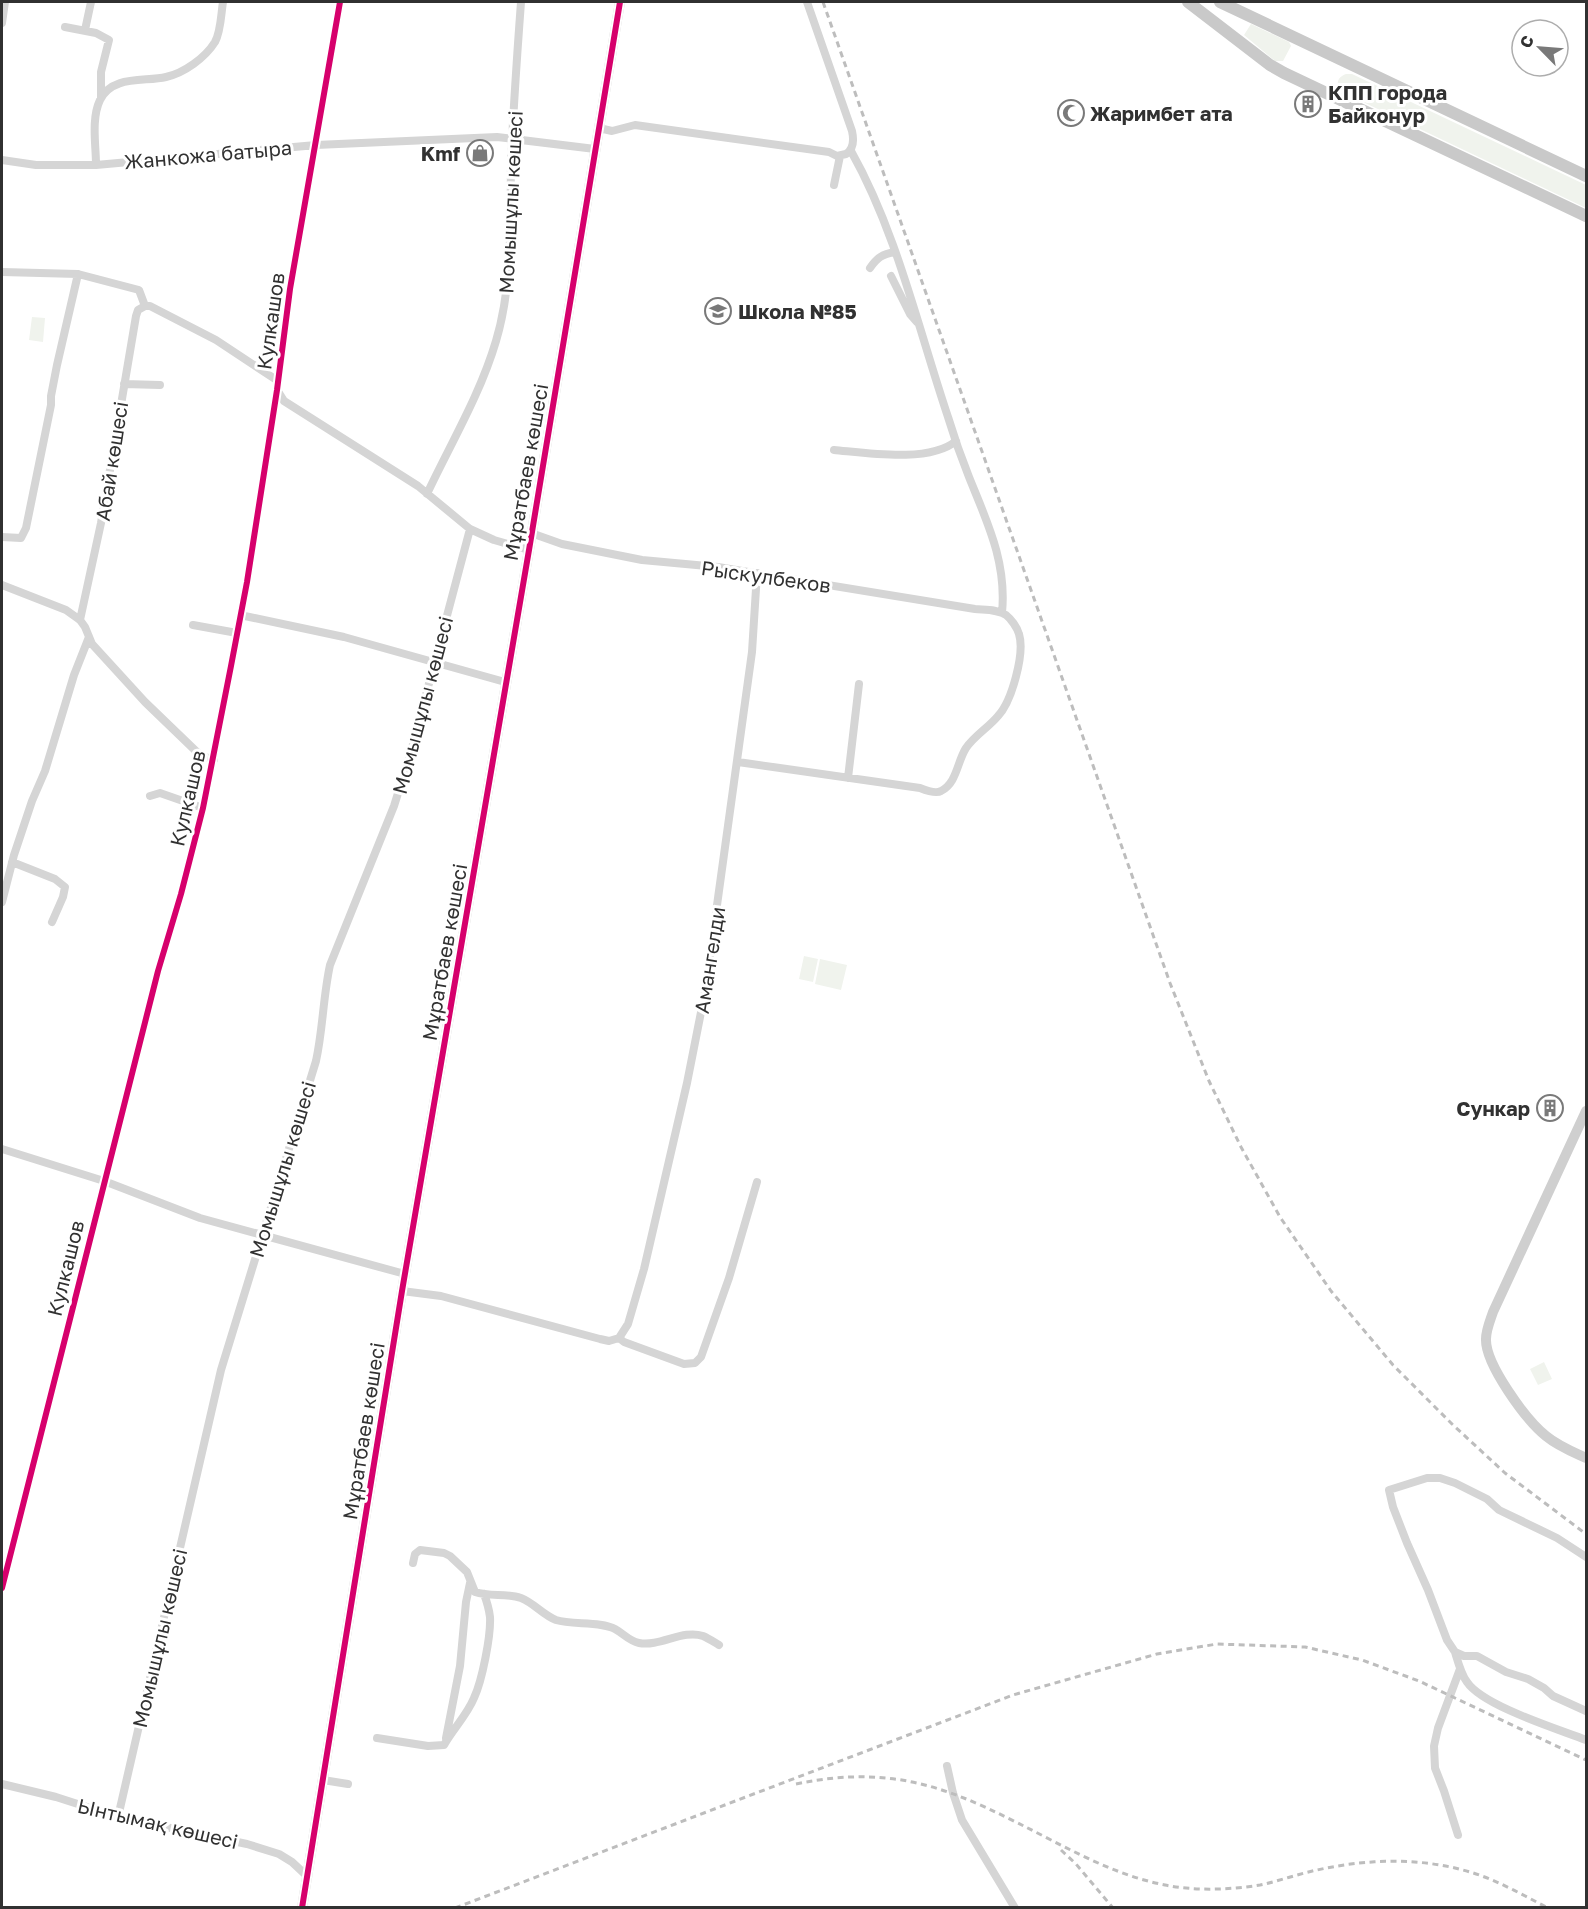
<svg xmlns="http://www.w3.org/2000/svg" width="1588" height="1909" viewBox="0 0 1588 1909" font-family="'Golos Text',sans-serif">
<style>
.green{fill:#f0f3ed}
.lines{fill:none;stroke-linecap:round;stroke-linejoin:round}
.street{stroke:#d5d5d5;stroke-width:8}
.secondary{stroke:#cfcfcf;stroke-width:10}
.primary{stroke:#c9c9c9;stroke-width:12}
.rail{stroke:#bdbdbd;stroke-width:3;stroke-dasharray:6 4.5;stroke-linecap:butt}
.cycleway-casing{stroke:#fff;stroke-width:10}
.cycleway{stroke:#d6006c;stroke-width:6}
.labels{text-anchor:middle;dominant-baseline:central;stroke-width:6;stroke-linejoin:round;paint-order:stroke}
.poi-label{font-size:20px;font-weight:bold;fill:#313131;stroke:#fff;text-anchor:start}
.street-label{font-size:20px;fill:#313131;stroke:#fff}
</style>
<rect width="100%" height="100%" fill="#fff"/>
<path class="green" d="M 1251,24 L 1289,42 L 1291,46 L 1283,61 L 1275,61 L 1244,35 Z
M 1346,74 L 1352,74 L 1586,185 L 1586,208 L 1342,92 C 1335,85 1337,77 1346,74 Z
M 32,317 L 45,318 L 43,342 L 29,340 Z
M 804,956 L 818,959 L 813,982 L 799,979 Z
M 820,959 L 847,965 L 841,990 L 815,984 Z
M 1544,1362 L 1552,1379 L 1538,1385 L 1530,1369 Z"/>
<g class="lines">
<path class="street" d="M 2,23 L 5,2
M 65,27 L 96,33 L 109,40 L 101,72 L 101,98
M 85,30 L 91,2
M 599,128 L 612,131 L 635,125 L 829,152 L 837,156 L 846,154 C 854,149 854,140 852,131 L 807,2
M 851,151 C 897,233 918,328 948,417 C 954,437 961,457 969,477 C 987,522 1007,562 1002,613
M 2,160 L 36,165 L 96,165 L 316,145 L 497,137 L 595,149
M 96,165 C 96,145 91,119 100,100 C 112,75 144,82 166,77 C 184,73 205,58 215,42 C 221,31 221,14 223,2
M 834,185 L 840,156
M 870,268 C 877,258 882,254 895,252
M 2,272 L 78,274 L 139,290 L 145,306
M 891,276 L 910,314 L 917,322
M 145,306 L 150,306 L 216,340 L 278,381
M 124,384 L 160,385
M 277,390 L 284,401 L 418,486 L 470,529 L 494,540 L 529,550
M 834,450 C 867,453 930,463 956,441
M 427,494 C 451,443 480,395 496,341 C 513,284 510,223 511,165 C 513,110 517,56 521,2
M 531,533 L 562,544 L 642,560 L 718,567 L 975,609 C 985,610 997,609 1006,615 C 1011,619 1017,627 1019,634 C 1025,653 1012,701 998,716 C 988,728 975,735 966,748 C 957,762 957,783 941,791 C 936,794 925,790 920,788 L 738,762
M 2,537 L 21,538 L 26,528 L 51,405 L 51,396 L 57,365 L 78,274
M 2,585 L 66,610 L 80,620 L 85,627 L 92,644 L 145,702 L 200,755 L 214,760
M 240,615 L 344,637 L 505,682
M 80,620 L 101,523 L 136,316 L 138,310 L 145,306
M 193,625 L 237,633
M 848,778 L 859,684
M 150,796 L 160,793 L 203,808
M 12,862 L 55,879 L 65,887 L 63,897 L 52,922
M 2,902 L 14,855 L 32,801 L 45,771 L 74,675 L 89,637
M 2,1149 L 104,1181 L 200,1218 L 405,1274
M 402,1291 L 441,1296 L 600,1339 L 609,1341 L 619,1338 L 624,1342 L 684,1364 L 695,1363 L 701,1357 L 729,1278 L 757,1182
M 619,1338 L 628,1324 L 644,1269 L 687,1083 L 705,992 L 752,652 L 757,573
M 1586,1557 L 1557,1538 L 1499,1510 L 1487,1499 L 1455,1483 L 1440,1478 L 1427,1478 L 1389,1490 L 1393,1507 L 1407,1543 L 1428,1590 L 1447,1640 L 1455,1652 L 1464,1656 L 1477,1656 L 1506,1672 L 1528,1679 L 1544,1688 L 1553,1696 L 1586,1711
M 413,1563 L 415,1554 L 420,1550 L 444,1553 L 450,1556 L 467,1572 L 475,1592 C 490,1597 506,1593 521,1598 C 534,1603 543,1615 556,1620 C 572,1625 601,1621 615,1629 C 624,1634 629,1641 639,1643 C 660,1647 683,1629 703,1636 C 708,1638 714,1642 719,1645
M 2,1588 L 158,971 L 181,894 L 203,808 L 231,666 L 247,582 L 277,390 L 290,289 L 340,2
M 1455,1652 C 1458,1662 1461,1674 1467,1682 C 1483,1706 1558,1729 1586,1740
M 377,1738 L 428,1746 L 444,1745 C 453,1729 467,1715 474,1698 C 482,1681 491,1636 490,1617 C 489,1609 487,1602 484,1594
M 446,1738 L 460,1666 L 466,1602 L 470,1583
M 947,1766 L 953,1793 L 962,1820 L 1015,1908
M 323,1780 L 348,1784
M 2,1784 L 56,1797 L 118,1817 L 247,1844 L 279,1854 L 292,1862 L 308,1877
M 118,1817 L 221,1370 L 316,1061 C 323,1029 323,997 330,965 L 394,806 L 410,755 L 470,529
M 1458,1835 L 1444,1791 L 1435,1768 L 1434,1746 L 1438,1728 L 1460,1669"/>
<path class="secondary" d="M 1586,1111 L 1493,1312 C 1490,1321 1486,1330 1486,1339 C 1485,1364 1526,1420 1546,1436 C 1558,1446 1573,1452 1586,1458
M 302,1908 L 402,1291 L 529,550 L 620,2"/>
<path class="primary" d="M 1188,2 L 1270,65 L 1284,73 L 1586,216
M 1220,2 L 1586,176"/>
<path class="rail" d="M 823,2 L 1170,983 L 1209,1081 L 1241,1147 L 1280,1217 L 1331,1291 L 1393,1365 L 1452,1424 L 1505,1473 L 1586,1534
M 796,1784 C 902,1762 960,1793 1051,1840 C 1088,1859 1124,1877 1165,1885 C 1195,1891 1229,1890 1260,1885 C 1279,1881 1298,1874 1317,1870 C 1367,1859 1420,1857 1470,1872 C 1497,1880 1523,1895 1548,1908
M 1061,1850 L 1076,1864 L 1113,1908
M 455,1908 L 1013,1695 L 1157,1654 L 1217,1644 L 1305,1647 L 1362,1660 L 1419,1681 L 1586,1760"/>
<defs>
<path id="cycleway" d="M 2,1588 L 158,971 L 181,894 L 203,808 L 231,666 L 247,582 L 277,390 L 290,289 L 340,2
M 302,1908 L 402,1291 L 529,550 L 620,2"/>
</defs>
<use href="#cycleway" class="cycleway-casing"/>
<use href="#cycleway" class="cycleway"/>
</g>
<defs>
<symbol id="building-ring" viewBox="-11 -11 22 22"><circle r="9.5" fill="#fff" stroke="#797979" stroke-width="1.5"/><path d="M-4-6H4V6H1V3H-1V6H-4ZM-2.5-4.3h1.7v1.8h-1.7ZM.8-4.3h1.7v1.8H.8ZM-2.5-1h1.7V.8h-1.7ZM.8-1h1.7V.8H.8Z" fill="#797979"/></symbol>
<symbol id="mosque-ring" viewBox="-11 -11 22 22"><circle r="9.5" fill="#fff" stroke="#797979" stroke-width="1.5"/><path d="M3.5-4.9A6 6 0 1 0 3.5 4.9A5 5 0 1 1 3.5-4.9Z" fill="#797979"/></symbol>
<symbol id="shop-ring" viewBox="-11 -11 22 22"><circle r="9.5" fill="#fff" stroke="#797979" stroke-width="1.5"/><path d="M-5-2.5h2.3a2.7 3.5 0 0 1 5.4 0H5L5.5 6h-11ZM-1.5-2.5h3a1.5 2.3 0 0 0-3 0Z" fill="#797979"/></symbol>
<symbol id="school-ring" viewBox="-11 -11 22 22"><circle r="9.5" fill="#fff" stroke="#797979" stroke-width="1.5"/><path d="M0-5L7-2L0 1L-7-2ZM-4 1L0 2.5L4 1V4Q0 6-4 4Z" fill="#797979"/></symbol>
</defs>
<g fill-rule="evenodd">
<use href="#building-ring" x="1293" y="89" width="30" height="30"/>
<use href="#mosque-ring" x="1056" y="98" width="30" height="30"/>
<use href="#shop-ring" x="465" y="138" width="30" height="30"/>
<use href="#school-ring" x="703" y="296" width="30" height="30"/>
<use href="#building-ring" x="1535" y="1093" width="30" height="30"/>
</g>
<g class="labels">
<g class="poi-label">
<text x="1328" y="92">КПП города<tspan x="1328" dy="23">Байконур</tspan></text>
<text x="1090" y="113">Жаримбет ата</text>
<text x="460" y="153" text-anchor="end">Kmf</text>
<text x="738" y="311">Школа №85</text>
<text x="1530" y="1108" text-anchor="end">Сункар</text>
</g>
<g class="street-label">
<text transform="translate(208 154) rotate(-5)">Жанкожа батыра</text>
<text transform="translate(510 202) rotate(-87)">Момышұлы көшесі</text>
<text transform="translate(270 321) rotate(-82)">Кулкашов</text>
<text transform="translate(111 461) rotate(-81)">Абай көшесі</text>
<text transform="translate(525 472) rotate(-80)">Мұратбаев көшесі</text>
<text transform="translate(766 576) rotate(8)">Рыскулбеков</text>
<text transform="translate(422 705) rotate(-75)">Момышұлы көшесі</text>
<text transform="translate(187 798) rotate(-77)">Кулкашов</text>
<text transform="translate(444 952) rotate(-80)">Мұратбаев көшесі</text>
<text transform="translate(709 960) rotate(-81)">Амангелди</text>
<text transform="translate(282 1169) rotate(-73)">Момышұлы көшесі</text>
<text transform="translate(65 1268) rotate(-76)">Кулкашов</text>
<text transform="translate(363 1431) rotate(-81)">Мұратбаев көшесі</text>
<text transform="translate(159 1638) rotate(-77)">Момышұлы көшесі</text>
<text transform="translate(158 1823) rotate(13)">Ынтымақ көшесі</text>
</g>
</g>
<rect width="1588" height="1909" fill="none" stroke="#313131" stroke-width="6"/>
<g transform="translate(1540 48) rotate(295)"><circle r="28" fill="#ffffff" stroke="#adadad" stroke-width="1.5"/>
<path d="M0-4.5L10 22L0 15L-10 22Z" fill="#797979"/>
<text y="-9" font-size="16" font-weight="bold" text-anchor="middle" fill="#313131">С</text>
</g>
</svg>
